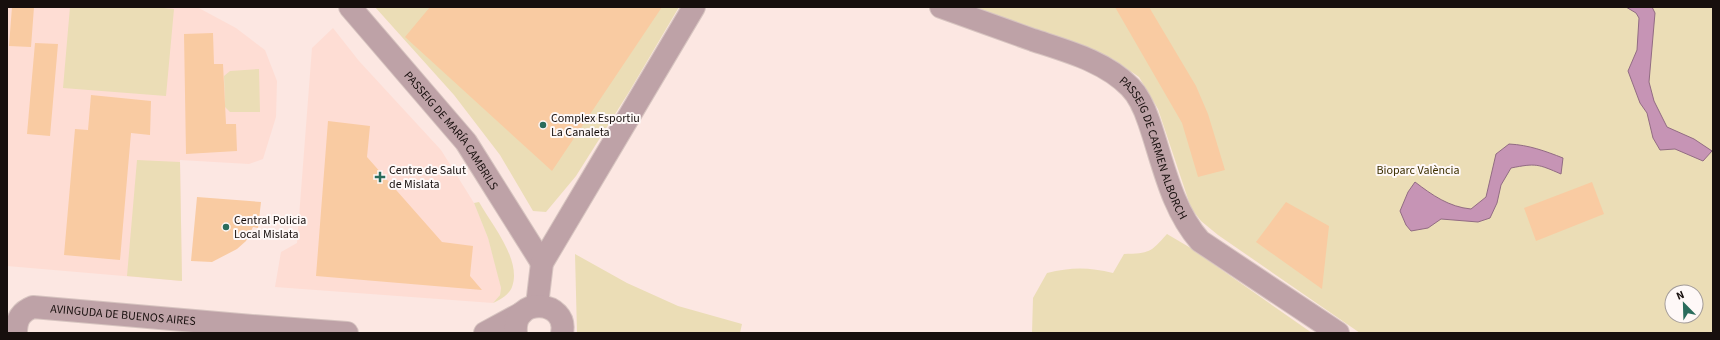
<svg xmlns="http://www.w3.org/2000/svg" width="1720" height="340" viewBox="0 0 1720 340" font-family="'Source Sans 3',sans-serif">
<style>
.built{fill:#feddd4}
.green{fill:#ebddb6;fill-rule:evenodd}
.water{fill:#c694b5;stroke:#926c83}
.building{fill:#f9cba2}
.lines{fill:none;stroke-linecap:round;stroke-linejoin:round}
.street-casing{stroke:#d7c4c0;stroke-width:24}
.street{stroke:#bea2a7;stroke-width:22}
.poi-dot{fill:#2a6c5c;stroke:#fef8f7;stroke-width:1.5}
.labels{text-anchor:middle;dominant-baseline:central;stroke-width:4;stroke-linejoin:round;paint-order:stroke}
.poi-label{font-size:12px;fill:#170f0d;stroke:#fef8f7;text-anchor:start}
.street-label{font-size:12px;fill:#170f0d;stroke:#fef8f7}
.park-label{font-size:12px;fill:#3d3001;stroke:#fef8f7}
</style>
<rect width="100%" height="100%" fill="#fce7e2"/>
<path class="built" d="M 7,7 L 197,7 L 236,28 L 265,50 L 277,81 L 276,117 L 263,159 L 249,164 L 180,160 L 182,281 L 7,266 Z
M 333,28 L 359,61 L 441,150 L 474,203 L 488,238 L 498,274 L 501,288 L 500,295 L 493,303 L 275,287 L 281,252 L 297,243 L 312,48 Z"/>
<path class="green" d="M 70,7 L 153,7 L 174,9 L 166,96 L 63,88 Z
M 375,7 L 679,7 L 629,92 L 576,176 L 546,212 L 533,211 L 500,155 L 454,95 Z
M 971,7 L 1713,7 L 1713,333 L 1360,333 L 1218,235 L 1201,221 L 1191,208 L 1158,109 L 1139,77 L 1113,59 ZM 1672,292 L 1696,292 L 1696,316 L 1672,316 Z
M 259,69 L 260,112 L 230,112 L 225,107 L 224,76 L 230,71 Z
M 137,160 L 180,162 L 182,281 L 127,276 Z
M 479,202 C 492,225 522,260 512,287 C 509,295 500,300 493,303 L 500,295 L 501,288 L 488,238 L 474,203 Z
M 1167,234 L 1189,247 L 1312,333 L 1032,333 L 1033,298 L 1047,273 C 1071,267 1089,267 1113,273 L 1124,254 C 1150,253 1150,253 1167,234 Z
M 575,254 L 627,283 L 678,306 L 742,324 L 740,333 L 577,333 Z"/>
<path class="water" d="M 1626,7 L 1652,7 L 1655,13 L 1649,82 L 1654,101 L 1667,127 L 1694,139 L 1712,151 L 1703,161 L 1675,149 L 1660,150 L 1653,138 L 1647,113 L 1640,103 L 1628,71 L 1637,50 L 1639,18 L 1636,13 Z
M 1509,144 C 1529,145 1545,151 1563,158 L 1561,174 C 1538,164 1536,163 1511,168 L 1501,185 L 1497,203 L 1490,218 L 1478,222 L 1441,219 L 1428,228 L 1411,231 L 1406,225 L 1400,211 L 1408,192 L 1415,182 C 1432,195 1449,207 1471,209 L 1486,197 L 1496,154 Z"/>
<path class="building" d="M 12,7 L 34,7 L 31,47 L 9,46 Z
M 430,7 L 662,7 L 552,171 L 405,37 Z
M 1115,7 L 1149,7 L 1196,86 L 1208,114 L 1225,170 L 1198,177 L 1182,123 Z
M 213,33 L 214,64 L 223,64 L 226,124 L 236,124 L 237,151 L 186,154 L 184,34 Z
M 35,43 L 58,44 L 50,136 L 27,134 Z
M 91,95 L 151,101 L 150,135 L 131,133 L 120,260 L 64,255 L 75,129 L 88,130 Z
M 328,121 L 370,126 L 367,157 L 442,242 L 473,246 L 470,276 L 482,290 L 316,276 Z
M 1592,182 L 1604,214 L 1536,241 L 1524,208 Z
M 197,197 L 261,202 L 258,228 L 253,227 L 246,241 L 237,249 L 212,262 L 191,261 Z
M 1286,202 L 1329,226 L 1322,289 L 1256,242 Z"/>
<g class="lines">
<defs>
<g id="street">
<path id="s1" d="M 350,7 L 466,142 L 542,263"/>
<path id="s2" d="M 941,7 C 972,18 1002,29 1033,40 C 1066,51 1105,61 1130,87 C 1139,96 1145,110 1149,122 C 1163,162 1171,208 1200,241 L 1338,333"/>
<path d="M 537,305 L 542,263 L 694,7"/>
<path id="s3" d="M 16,333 C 16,320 20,312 33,307 L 252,326 L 347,333"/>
<path d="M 485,333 L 522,313"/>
<path d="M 516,333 C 512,295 569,300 562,333"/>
</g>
</defs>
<use href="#street" class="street-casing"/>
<use href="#street" class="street"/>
</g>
<g class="poi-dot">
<circle cx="543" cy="125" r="4"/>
<path d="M378 171h4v4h4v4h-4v4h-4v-4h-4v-4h4z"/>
<circle cx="226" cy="227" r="4"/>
</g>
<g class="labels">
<g class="poi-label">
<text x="551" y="118">Complex Esportiu<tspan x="551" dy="14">La Canaleta</tspan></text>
<text x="389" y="170">Centre de Salut<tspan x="389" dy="14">de Mislata</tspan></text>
<text x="234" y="220">Central Policia<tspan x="234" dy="14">Local Mislata</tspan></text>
</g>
<g class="street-label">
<text stroke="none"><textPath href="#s1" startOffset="160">PASSEIG DE MARÍA CAMBRILS</textPath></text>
<text stroke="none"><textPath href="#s2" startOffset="272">PASSEIG DE CARMEN ALBORCH</textPath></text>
<text stroke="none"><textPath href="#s3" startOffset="124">AVINGUDA DE BUENOS AIRES</textPath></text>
</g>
<g class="park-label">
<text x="1418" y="170">Bioparc València</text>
</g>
</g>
<rect width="1720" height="340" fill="none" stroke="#170f0d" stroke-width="16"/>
<g transform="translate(1684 304) rotate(337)"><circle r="19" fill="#fef8f7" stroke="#a29b99"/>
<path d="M0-3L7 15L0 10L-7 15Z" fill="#2a6c5c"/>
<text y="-6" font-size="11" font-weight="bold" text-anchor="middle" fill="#170f0d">N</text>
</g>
</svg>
